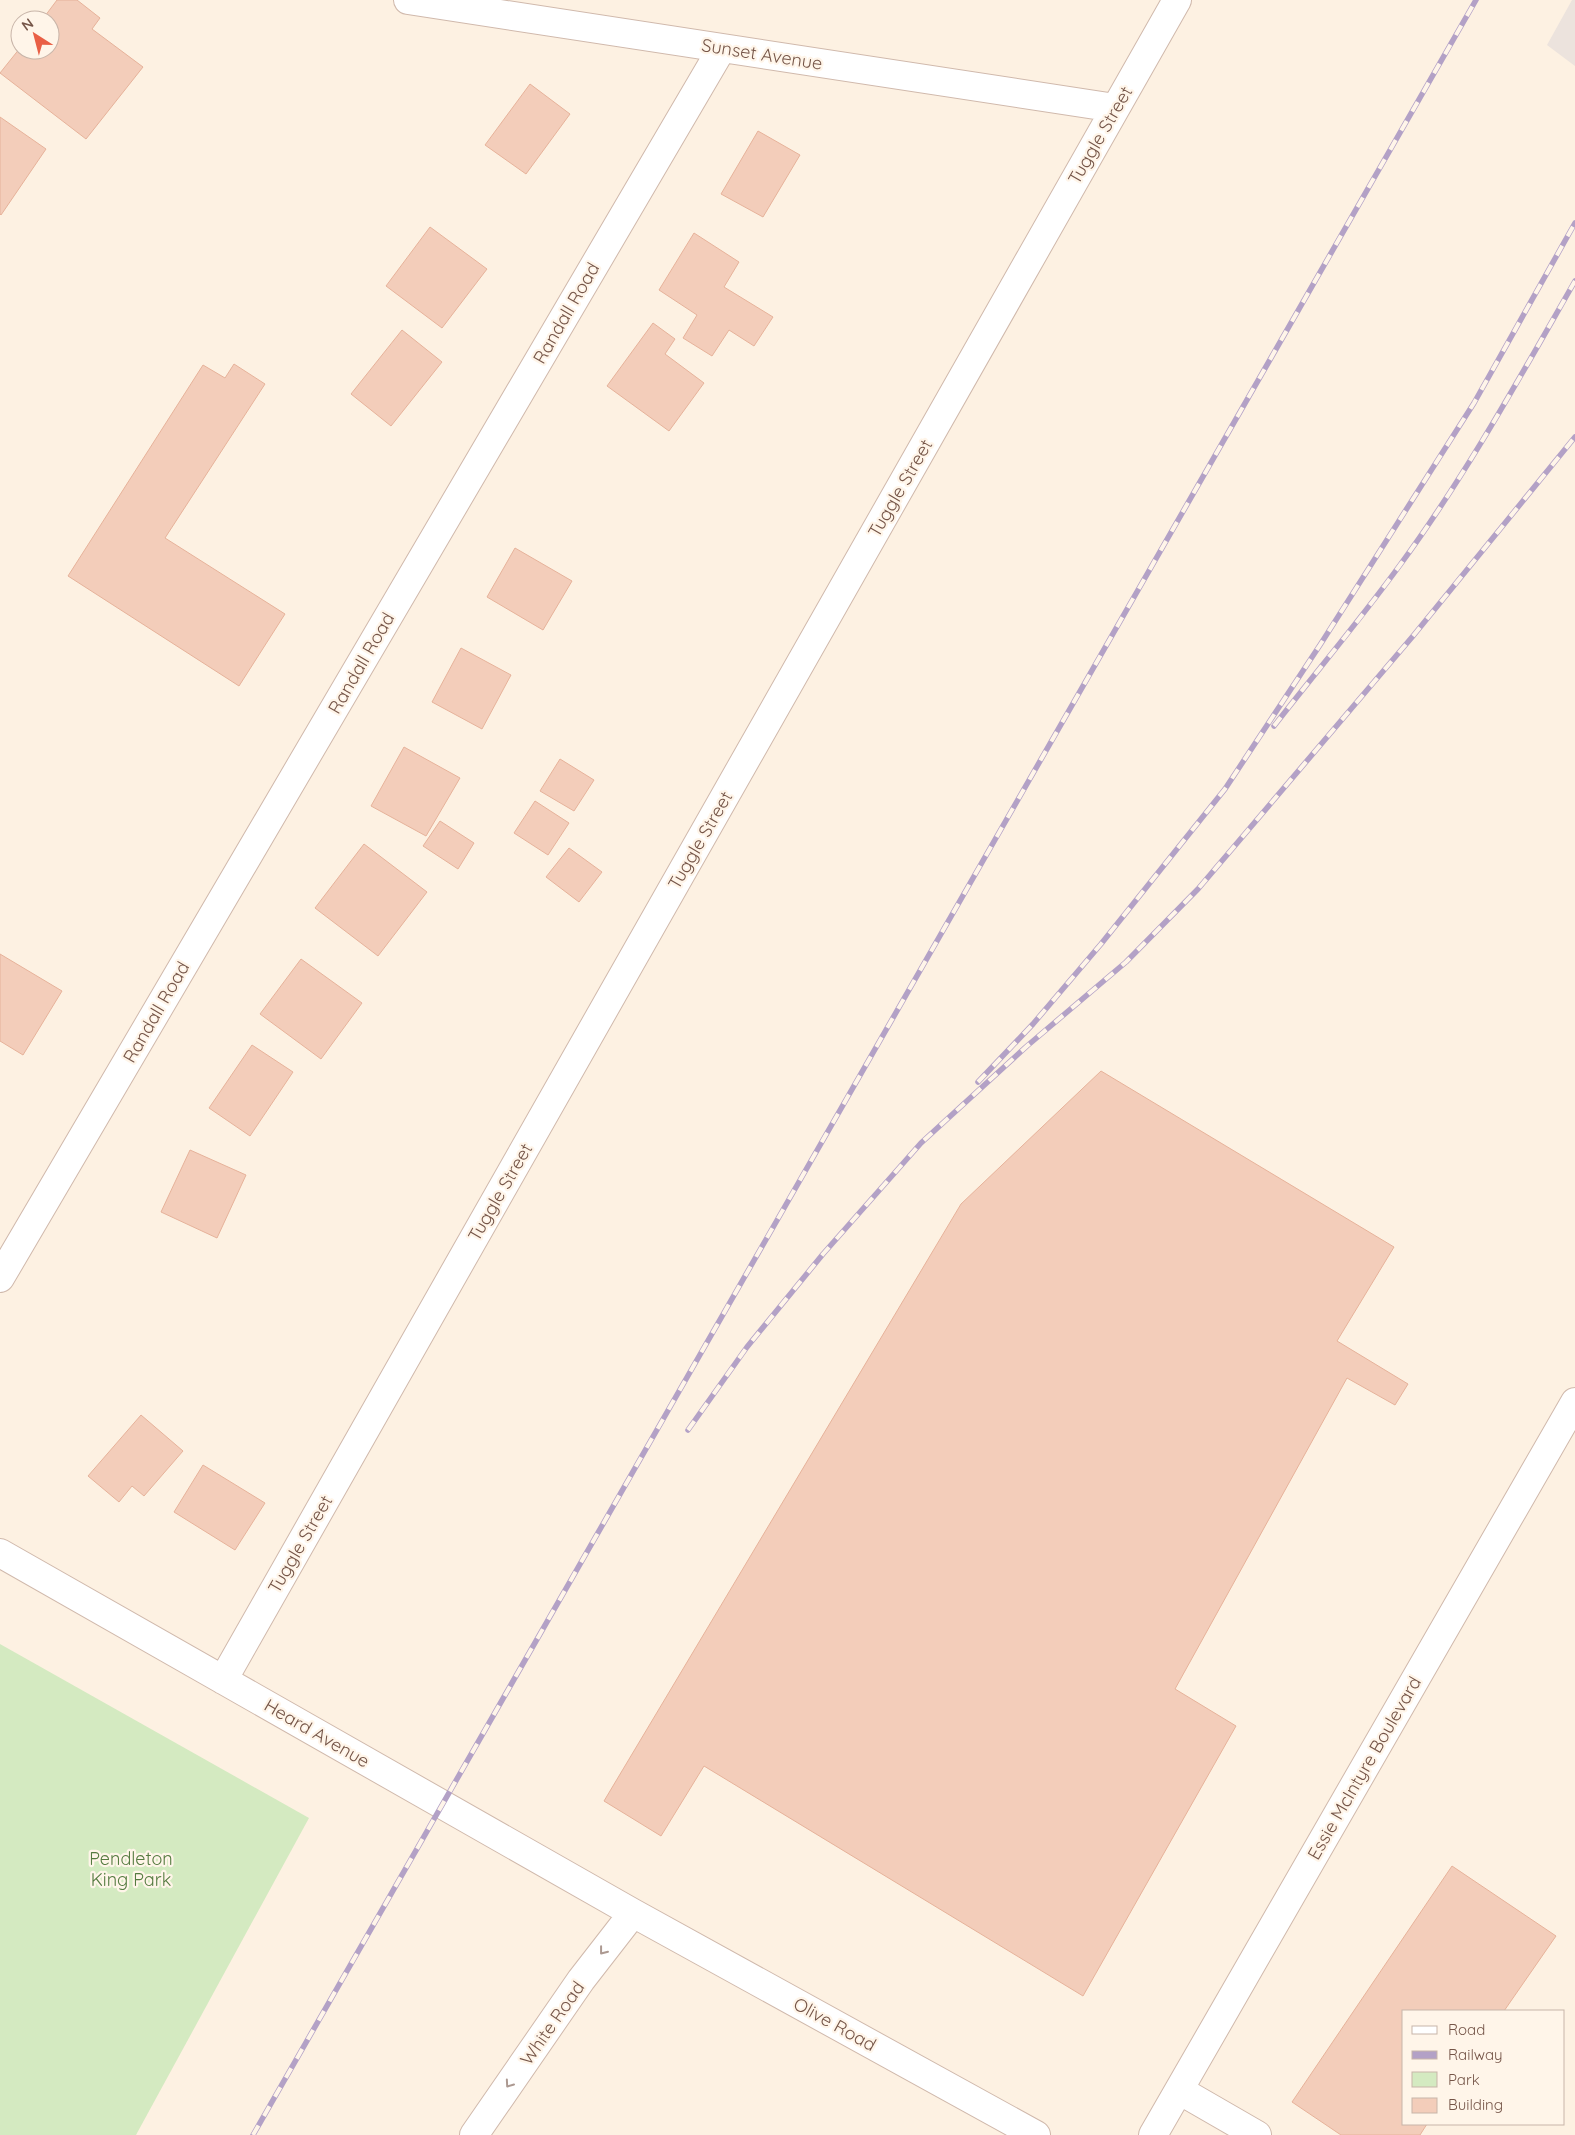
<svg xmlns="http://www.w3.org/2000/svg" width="1575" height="2135" viewBox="0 0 1575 2135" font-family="Quicksand,sans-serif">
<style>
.industrial{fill:#ece3dd}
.green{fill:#d4eac1}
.building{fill:#f3cdba;stroke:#e6b29a}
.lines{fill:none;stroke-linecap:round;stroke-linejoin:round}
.minor-casing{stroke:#d0b9ac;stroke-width:30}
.minor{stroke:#fff;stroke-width:28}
.rail-casing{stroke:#b3a1c6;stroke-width:5.5}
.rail{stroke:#fff5e9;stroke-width:4;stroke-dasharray:11;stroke-linecap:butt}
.oneway{stroke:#ac9991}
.labels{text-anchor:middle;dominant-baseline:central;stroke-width:4.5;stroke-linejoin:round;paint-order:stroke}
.street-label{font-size:18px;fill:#755548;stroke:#fff5e9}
.park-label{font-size:18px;fill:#557b40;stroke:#fff5e9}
</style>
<rect width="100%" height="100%" fill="#fdf1e2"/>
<path class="industrial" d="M 1572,0 L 1575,0 L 1575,66 L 1547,45 Z"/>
<path class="green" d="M 0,1644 L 309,1818 L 136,2135 L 0,2135 Z"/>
<path class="building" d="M 57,0 L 77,0 L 100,18 L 92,29 L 143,67 L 86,139 L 0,73 L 20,48 L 20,50 L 50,50 L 50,20 L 42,20 Z
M 530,84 L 570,114 L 526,174 L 485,145 Z
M 0,117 L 46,149 L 1,215 L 0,214 Z
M 758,131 L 800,155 L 763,217 L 721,194 Z
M 430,227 L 487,269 L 442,328 L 386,286 Z
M 694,233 L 739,262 L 724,287 L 773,317 L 754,346 L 729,330 L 712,356 L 683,338 L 697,315 L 659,290 Z
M 653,323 L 675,339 L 665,354 L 704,383 L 669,431 L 607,386 Z
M 402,330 L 442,362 L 391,426 L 351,394 Z
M 234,364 L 265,384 L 165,538 L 285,614 L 239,686 L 68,576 L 203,365 L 225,378 Z
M 515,548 L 572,581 L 543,630 L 487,597 Z
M 461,648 L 511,675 L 482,729 L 432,702 Z
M 404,747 L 460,778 L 426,836 L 371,806 Z
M 560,759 L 594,780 L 574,811 L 540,791 Z
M 535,801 L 569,823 L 548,855 L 514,833 Z
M 440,821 L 474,843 L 458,869 L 423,846 Z
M 364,844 L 427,892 L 378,956 L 315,908 Z
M 569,848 L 602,872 L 579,902 L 546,877 Z
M 0,954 L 62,991 L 23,1055 L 0,1041 Z
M 301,959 L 362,1003 L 321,1059 L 260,1014 Z
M 252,1045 L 293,1072 L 250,1136 L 209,1108 Z
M 1101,1071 L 1394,1247 L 1337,1341 L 1408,1384 L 1395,1405 L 1347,1378 L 1175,1689 L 1236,1726 L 1083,1996 L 704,1766 L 661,1836 L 604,1801 L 961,1204 Z
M 190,1150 L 246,1175 L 217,1238 L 161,1212 Z
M 141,1415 L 183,1451 L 144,1496 L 132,1486 L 119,1502 L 88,1476 Z
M 203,1465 L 265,1503 L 235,1550 L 174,1512 Z
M 1452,1866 L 1556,1936 L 1504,2011 L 1404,2011 L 1404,2124 L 1427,2124 L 1420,2135 L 1341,2135 L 1292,2102 Z"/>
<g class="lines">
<defs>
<path id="minor" d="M 408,0 L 1115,108
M 0,1278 L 722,48
M 0,1553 L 633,1913 L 1036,2135
M 223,1680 L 1177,0
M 1179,2090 L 1257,2135
M 474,2135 L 581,1980 L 633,1913
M 1153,2135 L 1575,1402"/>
</defs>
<use href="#minor" class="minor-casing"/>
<use href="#minor" class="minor"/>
<defs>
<path id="rail" d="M 1274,726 C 1316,672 1360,620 1400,565 C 1466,475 1520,377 1575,281
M 978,1082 L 1033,1024 L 1101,944 L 1225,789 L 1320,645 L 1474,403 L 1575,223
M 688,1430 L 747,1347 L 823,1254 L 921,1143 L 1027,1046 L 1126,962 L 1198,889 L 1413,636 L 1575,437
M 253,2135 L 1476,0"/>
</defs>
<use href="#rail" class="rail-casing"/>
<use href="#rail" class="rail"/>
</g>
<defs><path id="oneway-chevron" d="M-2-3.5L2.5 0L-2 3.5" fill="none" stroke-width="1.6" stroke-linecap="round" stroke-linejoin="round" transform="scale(1.25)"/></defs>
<g class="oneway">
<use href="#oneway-chevron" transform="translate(603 1951) rotate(128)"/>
<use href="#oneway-chevron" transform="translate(509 2084) rotate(125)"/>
</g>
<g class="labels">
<g class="street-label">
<text transform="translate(762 54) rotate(9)">Sunset Avenue</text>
<text transform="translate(1100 135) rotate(-60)">Tuggle Street</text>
<text transform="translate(566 313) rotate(-60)">Randall Road</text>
<text transform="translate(900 488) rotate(-60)">Tuggle Street</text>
<text transform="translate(361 663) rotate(-60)">Randall Road</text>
<text transform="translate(700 840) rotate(-60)">Tuggle Street</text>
<text transform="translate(156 1012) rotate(-60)">Randall Road</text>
<text transform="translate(500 1192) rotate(-60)">Tuggle Street</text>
<text transform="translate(300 1544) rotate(-60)">Tuggle Street</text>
<text transform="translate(317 1733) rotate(30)">Heard Avenue</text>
<text transform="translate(1364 1768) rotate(-60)">Essie McIntyre Boulevard</text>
<text transform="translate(552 2023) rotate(-55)">White Road</text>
<text transform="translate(835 2024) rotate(29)">Olive Road</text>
</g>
<g class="park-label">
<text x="131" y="1858">Pendleton<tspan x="131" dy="21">King Park</tspan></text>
</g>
</g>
<rect x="1402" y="2010" width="162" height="115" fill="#fff5e9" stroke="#c8b5a9"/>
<rect x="1412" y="2026" width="25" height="8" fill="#ffffff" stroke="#c8b5a9"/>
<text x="1448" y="2035" font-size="15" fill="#755548">Road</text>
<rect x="1412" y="2051" width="25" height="8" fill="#b3a1c6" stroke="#c8b5a9"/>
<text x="1448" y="2060" font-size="15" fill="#755548">Railway</text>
<rect x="1412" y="2072" width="25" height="15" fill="#d4eac1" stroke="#c8b5a9"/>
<text x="1448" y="2085" font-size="15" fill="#755548">Park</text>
<rect x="1412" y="2098" width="25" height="15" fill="#f3cdba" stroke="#c8b5a9"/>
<text x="1448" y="2110" font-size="15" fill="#755548">Building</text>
<g transform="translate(35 35) rotate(324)"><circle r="24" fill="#fff5e9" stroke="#c8b5a9"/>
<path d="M0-4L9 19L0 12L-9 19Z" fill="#e95f45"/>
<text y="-8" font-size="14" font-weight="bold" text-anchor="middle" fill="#755548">N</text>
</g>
</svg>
